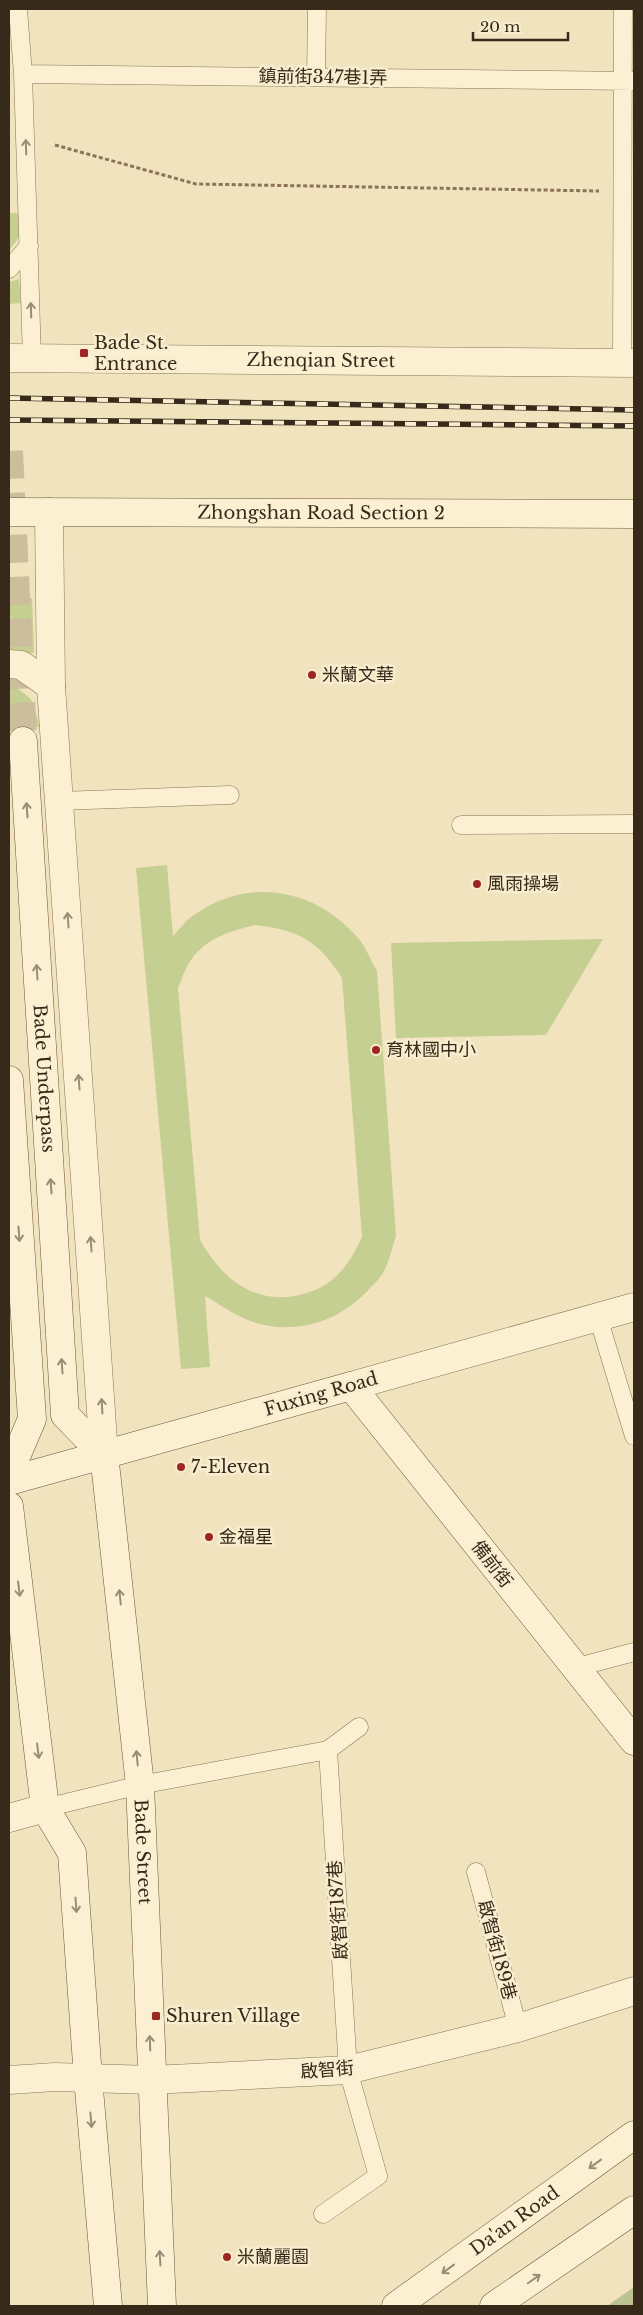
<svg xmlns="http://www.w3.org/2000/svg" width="643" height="2315" viewBox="0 0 643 2315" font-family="'Libre Baskerville','Noto Sans TC',serif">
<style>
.green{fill:#c6cf92;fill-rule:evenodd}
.cemetery{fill:#bcc392}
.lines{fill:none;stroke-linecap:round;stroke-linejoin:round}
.secondary-tunnel{stroke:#ccbe9d;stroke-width:28;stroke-dasharray:28 14;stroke-linecap:butt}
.lane-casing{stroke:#8a7356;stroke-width:19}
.street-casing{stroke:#8a7356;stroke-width:29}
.secondary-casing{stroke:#6c5439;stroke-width:29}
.path{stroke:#8a7356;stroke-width:3;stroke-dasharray:4 2.5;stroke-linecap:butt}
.lane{stroke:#fbf0d2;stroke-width:18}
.street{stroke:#fbf0d2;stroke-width:28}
.secondary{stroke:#fbf0d2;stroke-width:28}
.rail-casing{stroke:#382a1b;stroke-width:5.5}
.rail{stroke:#f8edce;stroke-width:4;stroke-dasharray:11;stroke-linecap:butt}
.oneway{stroke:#9a8d76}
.poi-dot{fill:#9d2522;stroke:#f8edce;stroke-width:2}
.labels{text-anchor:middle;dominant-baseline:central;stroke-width:5;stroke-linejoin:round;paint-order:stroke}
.street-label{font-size:18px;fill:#382a1b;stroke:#f8edce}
.poi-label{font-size:18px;fill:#382a1b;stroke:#f8edce;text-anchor:start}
</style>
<rect width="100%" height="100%" fill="#f1e3be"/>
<path class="green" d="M 9,213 L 22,213 L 22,233 L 9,251 Z
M 19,279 L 21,303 L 9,304 L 9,282 Z
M 32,598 L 34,653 L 9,653 L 9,626 L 11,626 L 9,600 Z
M 9,682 L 31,699 L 40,727 L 9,727 Z
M 167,865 L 173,936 C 179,930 184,922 191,917 C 246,876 314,887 358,938 C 366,947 371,961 377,971 L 396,1236 C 392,1248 389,1262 383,1273 C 380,1278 375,1283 371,1287 C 341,1321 299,1335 256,1323 C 237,1317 221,1305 205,1296 L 210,1367 L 181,1369 L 136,868 ZM 255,925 C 298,930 318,940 342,978 L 362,1237 C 355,1252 347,1267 334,1278 C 326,1286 314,1291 303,1294 C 256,1307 222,1279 200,1240 L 178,988 C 182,979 185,968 191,960 C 206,938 231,931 255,925 Z
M 603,939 L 546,1035 L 396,1038 L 391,943 Z"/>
<path class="cemetery" d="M 634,2287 L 634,2306 L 607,2306 Z"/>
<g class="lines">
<path class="secondary-tunnel" d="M 9,451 L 23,741"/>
<defs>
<path id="lane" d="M 18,9 L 23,74 L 32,359
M 23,74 L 634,81
M 316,77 L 317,9
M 9,269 L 29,246
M 622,363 L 623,9
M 59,801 L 230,795
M 461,825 L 634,824
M 598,1317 L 634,1436
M 574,1668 L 634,1652
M 45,1808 L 140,1785 L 328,1750 L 359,1727
M 476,1872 L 518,2028
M 323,2214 L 378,2176 L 348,2070 L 328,1750"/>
<g id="street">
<path id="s1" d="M 9,358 L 634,363"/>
<path d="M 49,512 L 51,686 L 104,1455"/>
<path d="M 9,664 L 21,665 L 51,686"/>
<path d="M 351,1386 L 634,1307"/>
<path d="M 9,1818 L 45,1808"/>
<path d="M 9,2080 L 55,2077 L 152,2080 L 348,2070 L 518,2028 L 634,1991"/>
</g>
<g id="secondary">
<path id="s2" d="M 9,512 L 634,514"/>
<path id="s3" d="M 23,741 L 65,1415 L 104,1455 L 107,1481 L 140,1785 L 162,2306"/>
<path d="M 9,1080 L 32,1419 L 9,1473"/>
<path d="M 9,1481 L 351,1386 L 634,1741"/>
<path d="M 9,1506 L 45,1808 L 72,1853 L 88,2078 L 108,2306"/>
<path id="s4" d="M 396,2306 L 634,2135"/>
<path d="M 494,2306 L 634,2210"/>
</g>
</defs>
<use href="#lane" class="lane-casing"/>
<use href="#street" class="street-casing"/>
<use href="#secondary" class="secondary-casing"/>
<path class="path" d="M 55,145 L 196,184 L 599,191"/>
<use href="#lane" class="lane"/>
<use href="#street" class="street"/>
<use href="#secondary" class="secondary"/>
<defs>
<path id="rail" d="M 9,398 L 634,410
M 9,420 L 634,426"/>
</defs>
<use href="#rail" class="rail-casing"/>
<use href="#rail" class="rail"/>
</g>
<defs><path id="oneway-shaft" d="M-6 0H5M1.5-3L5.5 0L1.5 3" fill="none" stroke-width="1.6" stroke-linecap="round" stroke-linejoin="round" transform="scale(1.25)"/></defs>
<g class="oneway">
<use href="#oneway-shaft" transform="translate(26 147) rotate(-92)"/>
<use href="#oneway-shaft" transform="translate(31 310) rotate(-92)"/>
<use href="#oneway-shaft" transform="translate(27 810) rotate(-94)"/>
<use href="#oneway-shaft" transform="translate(68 920) rotate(-94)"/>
<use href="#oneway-shaft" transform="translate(37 972) rotate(-94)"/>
<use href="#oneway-shaft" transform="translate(79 1082) rotate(-94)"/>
<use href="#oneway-shaft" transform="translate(51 1186) rotate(-94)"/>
<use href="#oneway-shaft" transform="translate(19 1234) rotate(86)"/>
<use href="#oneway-shaft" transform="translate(91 1244) rotate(-94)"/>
<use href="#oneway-shaft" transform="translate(62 1366) rotate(-94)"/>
<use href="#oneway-shaft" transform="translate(102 1406) rotate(-93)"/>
<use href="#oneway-shaft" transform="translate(19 1589) rotate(83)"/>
<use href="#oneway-shaft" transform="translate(120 1597) rotate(-96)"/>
<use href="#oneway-shaft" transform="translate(38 1751) rotate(83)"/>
<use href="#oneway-shaft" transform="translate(137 1758) rotate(-96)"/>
<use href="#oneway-shaft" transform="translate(76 1905) rotate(86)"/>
<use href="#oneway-shaft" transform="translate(150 2043) rotate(-92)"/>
<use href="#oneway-shaft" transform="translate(91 2120) rotate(85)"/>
<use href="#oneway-shaft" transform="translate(595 2164) rotate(144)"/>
<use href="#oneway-shaft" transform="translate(160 2258) rotate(-93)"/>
<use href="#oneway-shaft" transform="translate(448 2269) rotate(144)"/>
<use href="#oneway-shaft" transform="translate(534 2279) rotate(-35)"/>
</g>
<g class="poi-dot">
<rect x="79" y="348" width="10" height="10" rx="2.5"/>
<circle cx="312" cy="675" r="5"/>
<circle cx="477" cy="884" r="5"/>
<circle cx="376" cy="1050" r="5"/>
<circle cx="181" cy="1467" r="5"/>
<circle cx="209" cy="1537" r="5"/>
<rect x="151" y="2011" width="10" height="10" rx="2.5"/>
<circle cx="227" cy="2257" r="5"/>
</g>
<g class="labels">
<g class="street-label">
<text transform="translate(323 77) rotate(1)">鎮前街347巷1弄</text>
<text stroke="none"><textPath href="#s1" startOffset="312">Zhenqian Street</textPath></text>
<text stroke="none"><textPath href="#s2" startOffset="312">Zhongshan Road Section 2</textPath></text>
<text stroke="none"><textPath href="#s3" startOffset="338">Bade Underpass</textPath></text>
<text transform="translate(321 1394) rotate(-16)">Fuxing Road</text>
<text transform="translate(492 1564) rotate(52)">備前街</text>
<text stroke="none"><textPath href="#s3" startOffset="1130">Bade Street</textPath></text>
<text transform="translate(338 1910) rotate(-94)">啟智街187巷</text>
<text transform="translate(497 1950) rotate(75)">啟智街189巷</text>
<text transform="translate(327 2070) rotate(-5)">啟智街</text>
<text stroke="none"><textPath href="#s4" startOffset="146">Da'an Road</textPath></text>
</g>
<g class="poi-label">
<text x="94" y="343">Bade St.<tspan x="94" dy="21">Entrance</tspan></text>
<text x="322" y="675">米蘭文華</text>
<text x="487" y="884">風雨操場</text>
<text x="386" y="1050">育林國中小</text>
<text x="191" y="1467">7-Eleven</text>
<text x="219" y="1537">金福星</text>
<text x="166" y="2016">Shuren Village</text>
<text x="237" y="2257">米蘭麗園</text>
</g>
</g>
<rect width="643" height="2315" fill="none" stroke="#382a1b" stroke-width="20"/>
<path d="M473 32v8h95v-8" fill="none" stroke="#382a1b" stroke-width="2.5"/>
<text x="480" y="32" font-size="15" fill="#382a1b" stroke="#f8edce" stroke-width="4" paint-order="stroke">20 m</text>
</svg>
